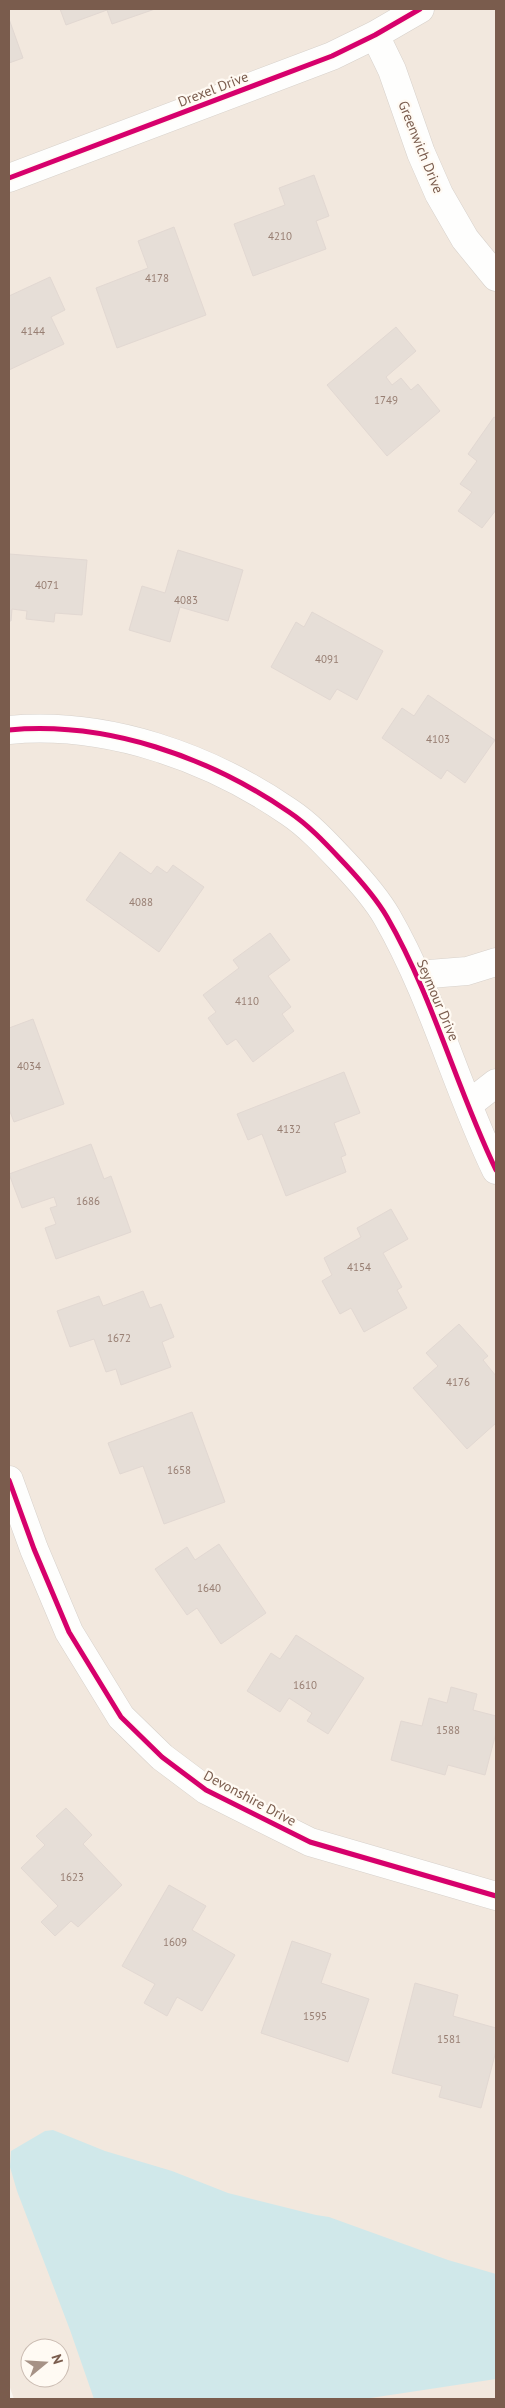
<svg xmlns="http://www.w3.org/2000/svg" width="505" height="2408" viewBox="0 0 505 2408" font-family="'PT Sans',sans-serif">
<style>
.residential{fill:#f2e8de;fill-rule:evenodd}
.water{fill:#d0e8ea}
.building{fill:#e6ded7;stroke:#e2d8d2}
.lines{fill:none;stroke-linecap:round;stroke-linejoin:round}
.minor-casing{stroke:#d7d1cb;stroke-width:29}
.minor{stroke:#fefefd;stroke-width:28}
.cycleway-casing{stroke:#fffaf3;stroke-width:8}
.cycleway{stroke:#d6006c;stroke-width:5}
.labels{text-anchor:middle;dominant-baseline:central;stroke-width:4.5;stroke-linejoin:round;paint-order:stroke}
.number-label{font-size:11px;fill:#977e72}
.street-label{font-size:14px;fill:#7a5c4d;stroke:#fffaf3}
</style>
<rect width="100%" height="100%" fill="#f9f5f0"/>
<path class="residential" d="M 9,9 L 496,9 L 496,2399 L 14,2399 L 9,2385 ZM 30,2348 L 60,2348 L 60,2378 L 30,2378 Z"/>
<path class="water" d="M 53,2130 L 105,2151 L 172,2171 L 228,2193 L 316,2215 L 329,2217 L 448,2260 L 496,2274 L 496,2379 L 364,2399 L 94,2399 L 70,2330 L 17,2191 L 10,2167 L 11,2151 L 45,2131 Z"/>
<path class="building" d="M 60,9 L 155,9 L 112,24 L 107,10 L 66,25 Z
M 9,19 L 23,58 L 9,63 Z
M 314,175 L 329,216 L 316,221 L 326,249 L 253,276 L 234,224 L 285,205 L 279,188 Z
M 174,227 L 206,315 L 117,348 L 96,288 L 148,268 L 138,241 Z
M 50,277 L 65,310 L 51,317 L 64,344 L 9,370 L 9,296 Z
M 396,327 L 416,351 L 386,377 L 392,385 L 401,378 L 411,390 L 418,384 L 440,411 L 387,456 L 327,385 Z
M 494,417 L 496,418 L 496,510 L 482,528 L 458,511 L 472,492 L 460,484 L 477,461 L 468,454 Z
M 178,550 L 243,570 L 228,621 L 180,607 L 170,642 L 129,630 L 142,586 L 165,593 Z
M 9,554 L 87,560 L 82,615 L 55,613 L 54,622 L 26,619 L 27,611 L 12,609 L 11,621 L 9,621 Z
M 312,612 L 383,651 L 357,700 L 337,689 L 330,700 L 271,667 L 296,622 L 304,627 Z
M 428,695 L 495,740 L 465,783 L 447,770 L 441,779 L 382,738 L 402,708 L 414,716 Z
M 120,852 L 151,874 L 157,866 L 167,873 L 173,865 L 204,887 L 159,952 L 86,900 Z
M 270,933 L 290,960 L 268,976 L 291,1007 L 282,1014 L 294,1031 L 253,1062 L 236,1039 L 227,1045 L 208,1018 L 216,1012 L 203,995 L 239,968 L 233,960 Z
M 33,1019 L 64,1104 L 14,1122 L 9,1109 L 9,1028 Z
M 344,1072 L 360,1113 L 334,1123 L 346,1155 L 341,1157 L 346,1172 L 286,1196 L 262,1134 L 248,1140 L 237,1114 Z
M 91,1144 L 104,1179 L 111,1176 L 131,1232 L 56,1259 L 45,1228 L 56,1224 L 50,1208 L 57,1206 L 54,1197 L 22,1208 L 9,1174 Z
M 391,1209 L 408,1239 L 383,1253 L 402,1287 L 397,1290 L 407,1308 L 364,1332 L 351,1308 L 340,1314 L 322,1281 L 332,1275 L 324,1258 L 361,1237 L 357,1228 Z
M 143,1291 L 150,1308 L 161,1304 L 174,1337 L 162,1342 L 171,1367 L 121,1385 L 116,1369 L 106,1372 L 94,1339 L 70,1347 L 57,1311 L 99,1296 L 103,1306 Z
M 459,1324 L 488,1356 L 483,1360 L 496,1376 L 496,1423 L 467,1449 L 413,1388 L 438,1366 L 426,1353 Z
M 192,1412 L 225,1502 L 164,1524 L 143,1466 L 120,1474 L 108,1443 Z
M 219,1544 L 266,1613 L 221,1644 L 197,1608 L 187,1615 L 155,1569 L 187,1547 L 195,1560 Z
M 296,1635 L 364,1678 L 328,1734 L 307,1721 L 312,1713 L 289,1698 L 280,1712 L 247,1691 L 271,1653 L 280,1659 Z
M 451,1687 L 477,1694 L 473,1710 L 496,1716 L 496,1733 L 485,1775 L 448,1765 L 445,1775 L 391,1760 L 401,1721 L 422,1726 L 429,1698 L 447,1703 Z
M 66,1808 L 92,1835 L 83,1844 L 122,1885 L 78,1927 L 71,1921 L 55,1936 L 41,1922 L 58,1906 L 21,1868 L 45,1845 L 36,1836 Z
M 169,1885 L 206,1906 L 192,1930 L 235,1955 L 202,2011 L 177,1997 L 167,2016 L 144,2003 L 155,1984 L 122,1966 Z
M 292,1941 L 331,1954 L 321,1983 L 369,1999 L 348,2062 L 261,2033 Z
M 415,1983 L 458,1995 L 453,2016 L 496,2028 L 496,2051 L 481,2108 L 439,2097 L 442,2086 L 392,2073 Z"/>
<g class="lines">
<defs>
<path id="minor" d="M 375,35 L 392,70 L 421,153 L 439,194 L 465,239 L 496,277
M 9,178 L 332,56 L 375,35 L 420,9
M 9,730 C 107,721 209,757 289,812 C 310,826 328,846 345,864 C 360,880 376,898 387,917 C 433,997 456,1087 496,1170
M 417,975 L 467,971 L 496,962
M 469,1104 L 496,1083
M 9,1480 L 34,1549 L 69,1632 L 121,1717 L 162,1757 L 206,1790 L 310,1842 L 496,1896"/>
</defs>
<use href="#minor" class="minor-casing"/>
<use href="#minor" class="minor"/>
<defs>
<path id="cycleway" d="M 9,178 L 332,56 L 375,35 L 420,9
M 9,730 C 107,721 209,757 289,812 C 310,826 328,846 345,864 C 360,880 376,898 387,917 C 433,997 456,1087 496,1170
M 9,1480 L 34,1549 L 69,1632 L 121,1717 L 162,1757 L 206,1790 L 310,1842 L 496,1896"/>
</defs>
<use href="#cycleway" class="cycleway-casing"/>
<use href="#cycleway" class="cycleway"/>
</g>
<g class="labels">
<g class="number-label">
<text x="280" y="236">4210</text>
<text x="157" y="278">4178</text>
<text x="33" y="331">4144</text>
<text x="386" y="400">1749</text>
<text x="47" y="585">4071</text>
<text x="186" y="600">4083</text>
<text x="327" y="659">4091</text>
<text x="438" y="739">4103</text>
<text x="141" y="902">4088</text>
<text x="247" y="1001">4110</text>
<text x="29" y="1066">4034</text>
<text x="289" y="1129">4132</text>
<text x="88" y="1201">1686</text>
<text x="359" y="1267">4154</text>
<text x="119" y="1338">1672</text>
<text x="458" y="1382">4176</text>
<text x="179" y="1470">1658</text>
<text x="209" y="1588">1640</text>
<text x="305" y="1685">1610</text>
<text x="448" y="1730">1588</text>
<text x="72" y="1877">1623</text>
<text x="175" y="1942">1609</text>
<text x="315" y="2016">1595</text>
<text x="449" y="2039">1581</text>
</g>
<g class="street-label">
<text transform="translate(213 89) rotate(-21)">Drexel Drive</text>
<text transform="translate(421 147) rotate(68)">Greenwich Drive</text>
<text transform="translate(438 1000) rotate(67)">Seymour Drive</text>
<text transform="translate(250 1798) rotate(28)">Devonshire Drive</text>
</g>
</g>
<rect width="505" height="2408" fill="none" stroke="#7a5c4d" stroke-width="20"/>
<g transform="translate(45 2363) rotate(72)"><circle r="24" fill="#fffaf3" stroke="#cabbb1"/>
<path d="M0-4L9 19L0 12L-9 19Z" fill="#a69286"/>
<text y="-8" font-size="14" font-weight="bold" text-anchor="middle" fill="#7a5c4d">N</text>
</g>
</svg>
